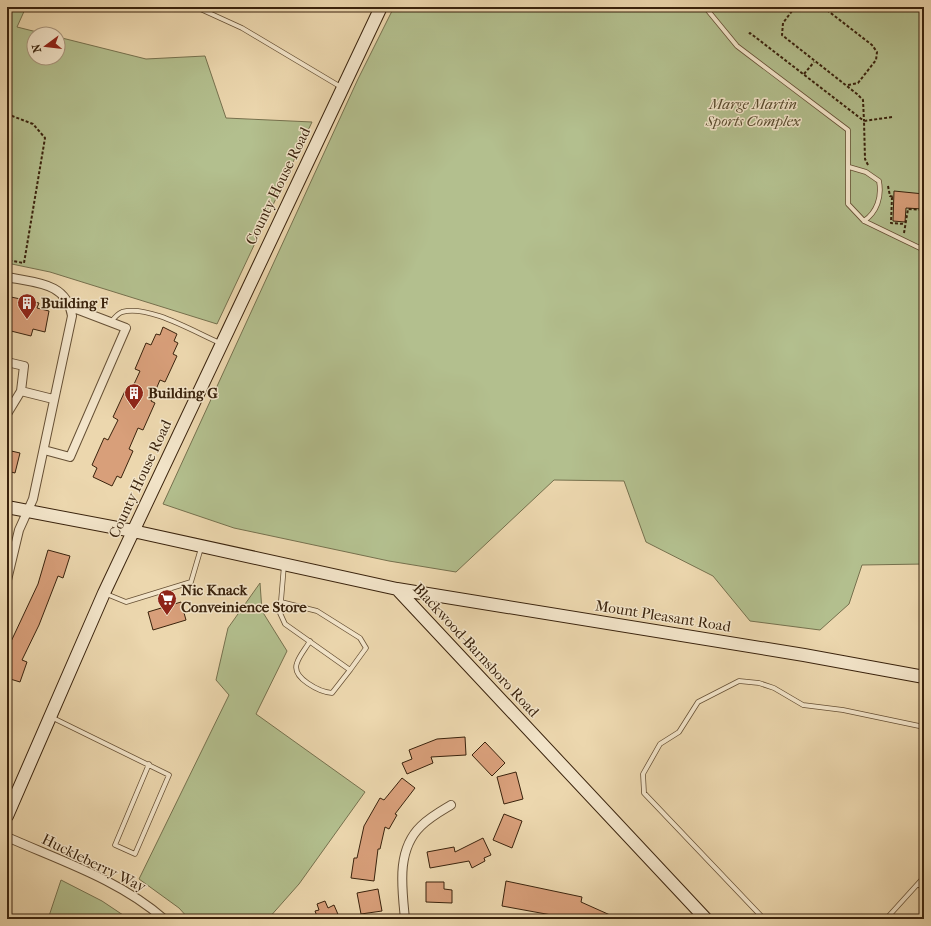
<svg xmlns="http://www.w3.org/2000/svg" width="931" height="926" viewBox="0 0 931 926" font-family="'IM FELL French Canon',serif">
<style>
.green{fill:#b3bf8e;stroke:#76714e}
.building{fill:#d89f7a;stroke:#3a230d}
.lines{fill:none;stroke-linecap:round;stroke-linejoin:round}
.lane-casing{stroke:#665035;stroke-width:5.5}
.street-casing{stroke:#665035;stroke-width:10}
.secondary-casing{stroke:#3a230d;stroke-width:14}
.path{stroke:#3a230d;stroke-width:2;stroke-dasharray:3 2;stroke-linecap:butt}
.lane{stroke:#f3e5ca;stroke-width:4}
.street{stroke:#f3e5ca;stroke-width:8}
.secondary{stroke:#f3e5ca;stroke-width:12}
.labels{text-anchor:middle;dominant-baseline:central;stroke-width:3;stroke-linejoin:round;paint-order:stroke}
.park-label{font-size:15px;font-style:italic;fill:#584a2d;stroke:#f3e5ca}
.street-label{font-size:15px;fill:#3a230d;stroke:#f3e5ca}
.poi-label{font-size:15px;font-weight:bold;fill:#3a230d;stroke:#f3e5ca;text-anchor:start}
</style>
<rect width="100%" height="100%" fill="#ecd7ae"/>
<filter id="stains"><feTurbulence type="fractalNoise" baseFrequency=".005" numOctaves="4"/><feColorMatrix values="0 0 0 0 .2 0 0 0 0 .09 0 0 0 0 .02 0 0 0 .5 -.17"/></filter>
<radialGradient id="worn" r=".72"><stop offset=".6" stop-color="#630" stop-opacity="0"/><stop offset="1" stop-color="#630" stop-opacity=".3"/></radialGradient>
<path class="green" d="M 7,7 L 26,7 L 17,27 L 45,34 L 34,34 L 34,58 L 58,58 L 58,37 L 146,59 L 205,56 L 226,118 L 312,122 L 217,324 L 50,272 L 7,263 Z
M 394,7 L 924,7 L 924,564 L 862,565 L 849,604 L 820,630 L 750,621 L 713,576 L 646,542 L 624,481 L 554,480 L 456,572 L 389,561 L 234,528 L 163,504 L 358,79 Z
M 260,583 L 262,611 L 287,651 L 256,714 L 365,792 L 299,884 L 268,919 L 189,919 L 179,908 L 139,879 L 229,695 L 216,680 L 228,628 Z
M 61,880 L 102,901 L 129,919 L 48,919 Z"/>
<path class="building" d="M 894,191 L 924,194 L 923,209 L 906,208 L 905,222 L 893,221 Z
M 11,297 L 39,303 L 37,308 L 49,311 L 45,332 L 33,329 L 31,336 L 7,330 L 7,302 L 9,303 Z
M 163,327 L 177,334 L 174,341 L 178,343 L 173,354 L 177,356 L 165,382 L 160,380 L 151,401 L 155,403 L 143,430 L 138,428 L 129,449 L 133,451 L 121,478 L 117,476 L 112,486 L 93,477 L 97,468 L 92,465 L 104,438 L 108,440 L 118,420 L 113,417 L 125,391 L 130,393 L 140,371 L 135,369 L 146,343 L 151,345 L 156,334 L 160,335 Z
M 7,450 L 20,453 L 15,473 L 7,471 Z
M 48,550 L 70,556 L 63,578 L 58,576 L 39,625 L 22,660 L 27,662 L 20,682 L 7,678 L 7,650 L 38,584 Z
M 181,602 L 186,620 L 153,630 L 148,612 Z
M 465,737 L 466,755 L 431,757 L 433,763 L 407,774 L 402,763 L 412,759 L 409,750 L 437,739 Z
M 485,742 L 505,763 L 492,776 L 472,755 Z
M 516,772 L 523,799 L 504,804 L 497,777 Z
M 402,778 L 415,788 L 395,814 L 397,815 L 389,829 L 385,827 L 380,849 L 378,849 L 374,881 L 351,878 L 354,858 L 357,858 L 364,826 L 380,798 L 384,800 Z
M 504,814 L 522,821 L 512,848 L 493,840 Z
M 483,838 L 491,855 L 484,858 L 485,861 L 472,868 L 469,861 L 430,868 L 427,852 L 454,847 L 455,852 Z
M 506,881 L 582,897 L 581,902 L 619,919 L 556,919 L 557,916 L 502,906 Z
M 426,882 L 444,882 L 444,889 L 452,890 L 452,903 L 426,902 Z
M 378,889 L 382,911 L 361,914 L 357,893 Z
M 325,901 L 328,908 L 334,905 L 340,919 L 318,919 L 315,911 L 319,910 L 317,904 Z"/>
<g class="lines">
<defs>
<path id="lane" d="M 196,7 L 242,28 L 341,87
M 705,7 L 737,46 L 848,130 L 848,204 L 864,221 L 924,250
M 849,167 L 866,172 L 879,181 C 882,197 877,212 864,221
M 111,322 C 114,318 117,314 122,312 C 148,304 196,333 220,343
M 104,593 L 126,602 L 191,582 L 201,548
M 281,602 L 317,611 L 360,638 L 366,648 L 350,670 L 285,624 L 280,613 L 284,565
M 310,641 C 306,648 299,656 297,663 C 291,678 320,692 332,693 L 350,670
M 51,717 L 169,775 L 135,854 L 115,845 L 149,764
M 919,884 L 924,890
M 764,919 L 644,793 L 643,774 L 660,744 L 679,732 L 698,702 L 739,681 L 759,683 L 774,688 L 803,705 L 843,710 L 924,727
M 886,919 L 924,877"/>
<path id="street" d="M 7,277 C 35,283 67,282 72,316 L 33,499 L 19,530 L 7,580
M 7,362 L 24,366 L 21,391 L 7,414
M 21,391 L 53,399
M 44,450 L 70,457 L 126,328 L 71,307
M 7,837 C 61,861 120,880 164,919
M 405,919 C 402,888 396,850 421,826 C 430,817 441,811 451,805"/>
<path id="secondary" d="M 7,507 L 133,531 L 397,589 L 804,655 L 924,677
M 397,589 L 706,919
M 7,816 L 104,593 L 381,7"/>
</defs>
<use href="#lane" class="lane-casing"/>
<use href="#street" class="street-casing"/>
<use href="#secondary" class="secondary-casing"/>
<path class="path" d="M 795,7 L 783,23 L 782,35 L 857,94 L 863,100 L 864,121
M 823,7 L 872,45 L 877,52 L 876,60 L 858,83 L 848,85
M 749,34 L 750,33 L 864,121
M 804,74 L 814,62
M 7,114 L 33,124 L 45,138 L 24,263 L 7,260
M 868,165 L 865,159 L 864,121 L 892,117
M 888,186 L 890,196 L 894,197
M 892,197 L 891,223 L 905,224
M 904,233 L 908,209 L 924,210"/>
<use href="#lane" class="lane"/>
<use href="#street" class="street"/>
<use href="#secondary" class="secondary"/>
</g>
<defs>
<symbol id="building-pin" viewBox="-11 -11 22 30"><path d="M0 17L-7.5 6A9.5 9.5 0 1 1 7.5 6Z" fill="#8f2418" stroke="#f3e5ca"/><path d="M-4-6H4V6H1V3H-1V6H-4ZM-2.5-4.3h1.7v1.8h-1.7ZM.8-4.3h1.7v1.8H.8ZM-2.5-1h1.7V.8h-1.7ZM.8-1h1.7V.8H.8Z" fill="#fff"/></symbol>
<symbol id="supermarket-pin" viewBox="-11 -11 22 30"><path d="M0 17L-7.5 6A9.5 9.5 0 1 1 7.5 6Z" fill="#8f2418" stroke="#f3e5ca"/><path d="M-6-5.5h2.5l.6 2H6L4.5 2H-2.5L-4.4-4H-6ZM-1.5 3.2a1.3 1.3 0 1 0 .1 0ZM3 3.2a1.3 1.3 0 1 0 .1 0Z" fill="#fff"/></symbol>
</defs>
<g fill-rule="evenodd">
<use href="#building-pin" x="16" y="292" width="22" height="30"/>
<use href="#building-pin" x="123" y="382" width="22" height="30"/>
<use href="#supermarket-pin" x="156" y="588" width="22" height="30"/>
</g>
<g class="labels">
<g class="park-label">
<text x="753" y="104">Marge Martin<tspan x="753" dy="17">Sports Complex</tspan></text>
</g>
<g class="street-label">
<text transform="translate(278 186) rotate(-64)">County House Road</text>
<text transform="translate(140 479) rotate(-65)">County House Road</text>
<text transform="translate(663 616) rotate(9)">Mount Pleasant Road</text>
<text transform="translate(476 650) rotate(47)">Blackwood-Barnsboro Road</text>
<text transform="translate(94 863) rotate(26)">Huckleberry Way</text>
</g>
<g class="poi-label">
<text x="41" y="303">Building F</text>
<text x="148" y="393">Building G</text>
<text x="181" y="590">Nic Knack<tspan x="181" dy="17">Conveinience Store</tspan></text>
</g>
</g>
<rect width="931" height="926" fill="none" stroke="#ecd7ae" stroke-width="24"/>
<rect x="8" y="8" width="915" height="910" fill="none" stroke="#3a230d" stroke-width="2"/>
<rect x="12" y="12" width="907" height="902" fill="none" stroke="#3a230d"/>
<g transform="translate(46 46) rotate(255)"><circle r="19" fill="#f3e5ca" stroke="#a9977e"/>
<path d="M0-3L7 15L0 10L-7 15Z" fill="#8f2418"/>
<text y="-6" font-size="11" font-weight="bold" text-anchor="middle" fill="#3a230d">N</text>
</g>
<rect width="100%" height="100%" filter="url(#stains)"/>
<rect width="100%" height="100%" fill="url(#worn)"/>
</svg>
